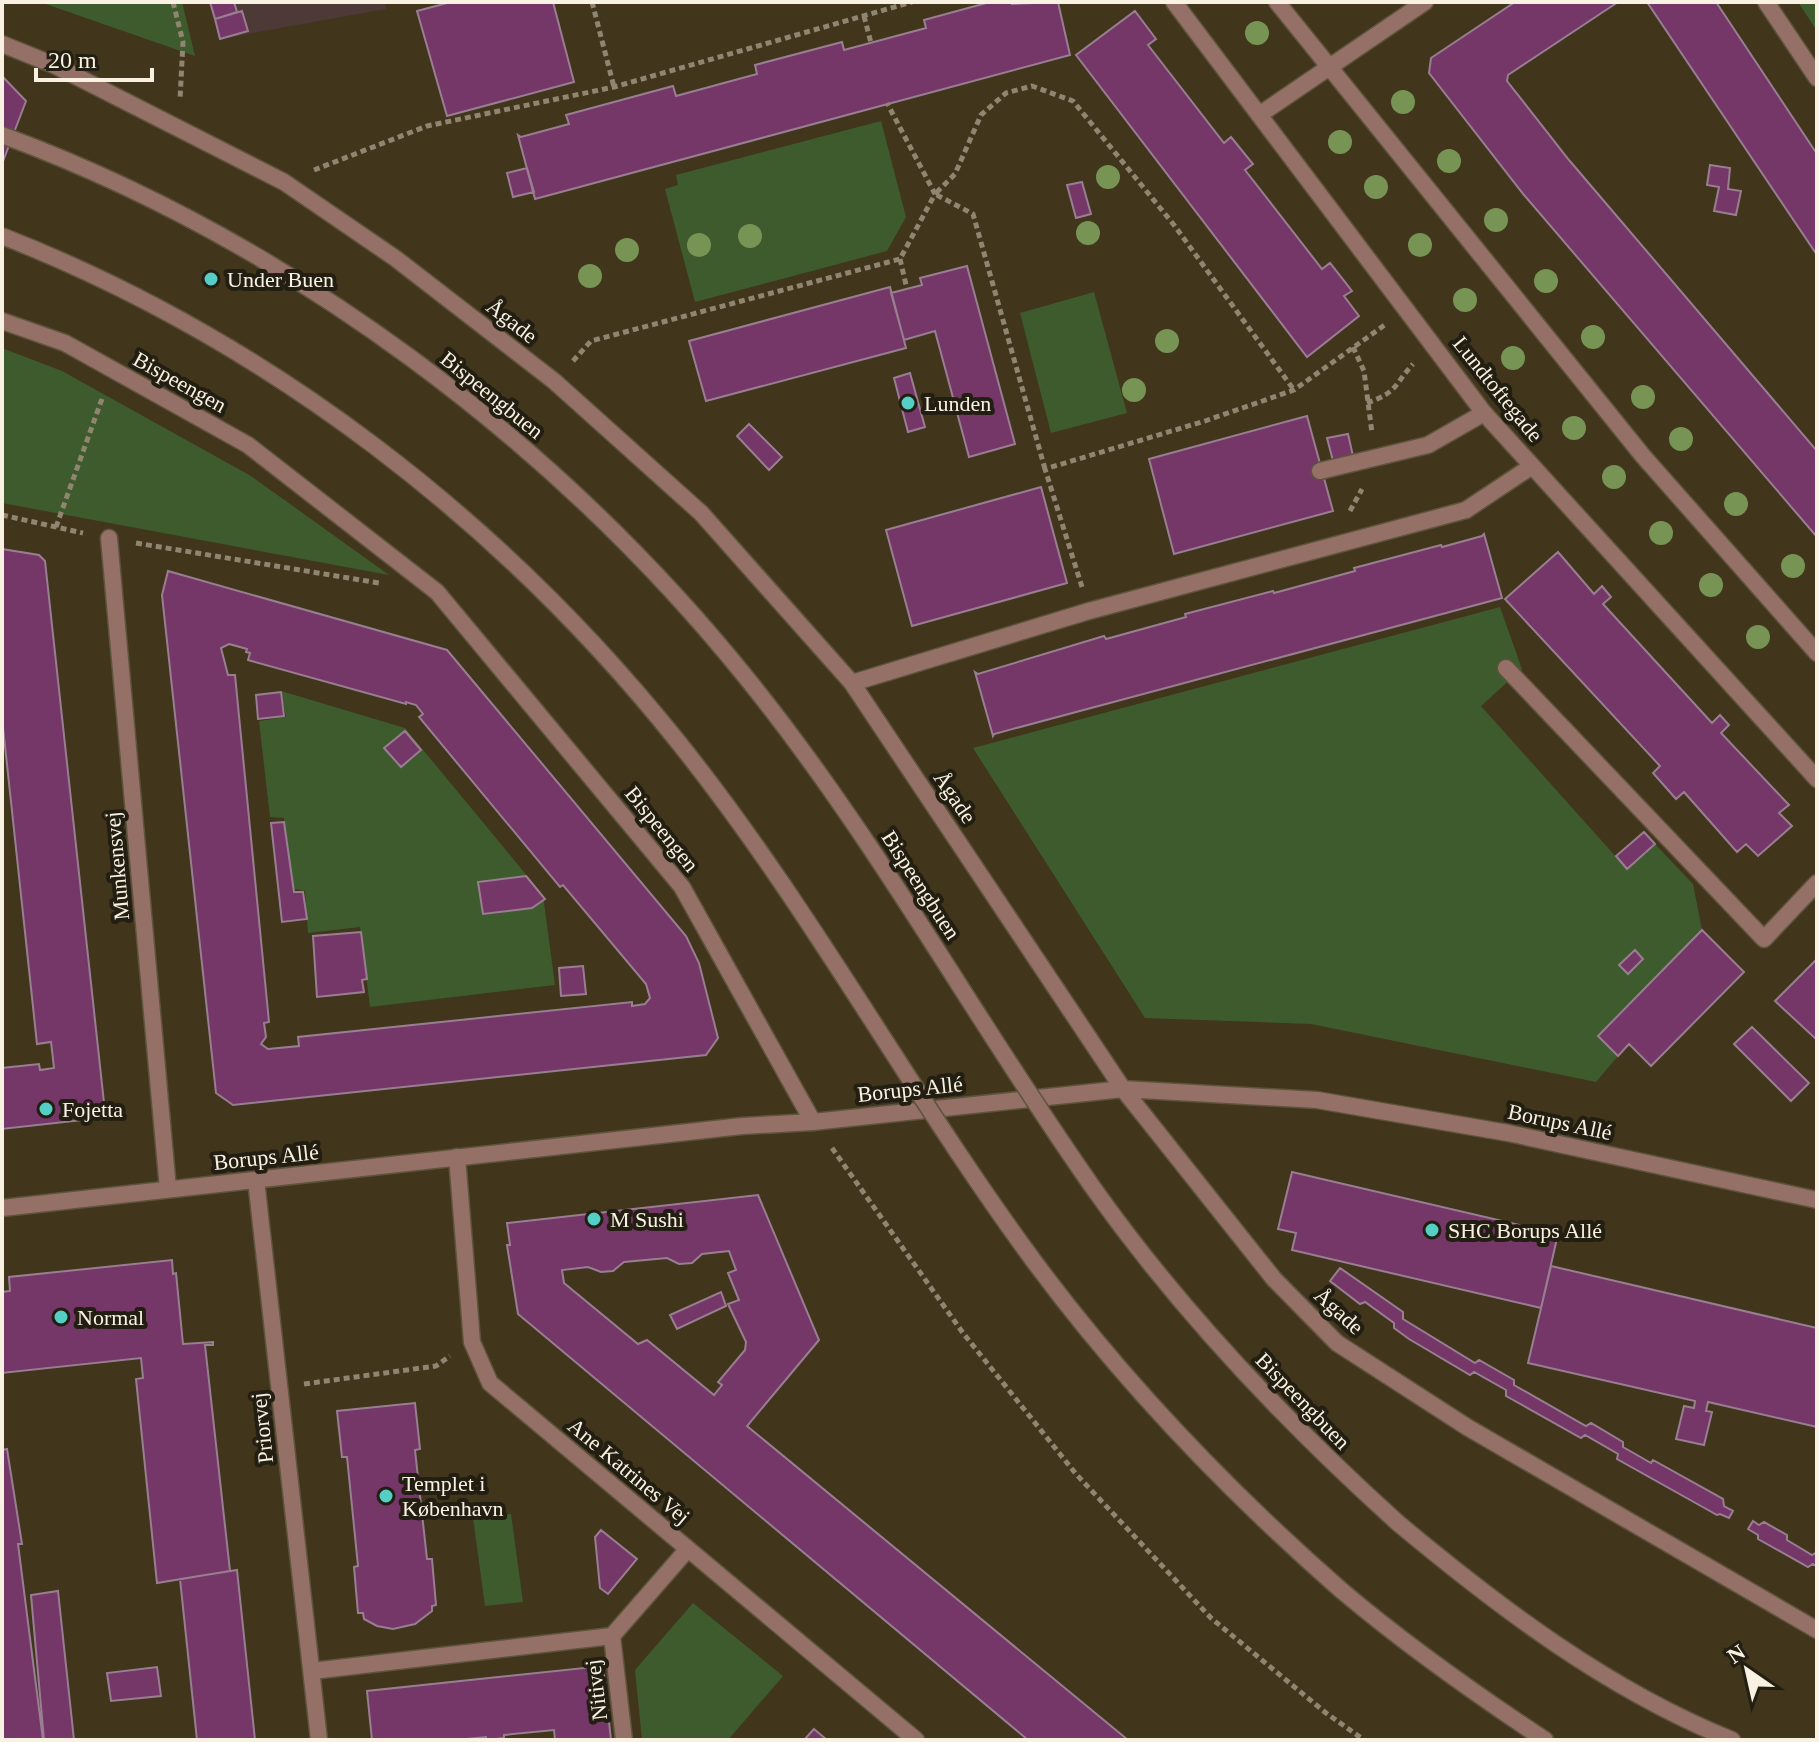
<svg xmlns="http://www.w3.org/2000/svg" width="1819" height="1742" viewBox="0 0 1819 1742" font-family="Georgia,serif">
<style>
.education{fill:#4d3936}
.green{fill:#3e5b2e}
.building{fill:#743768;stroke:#997e92;stroke-width:2;fill-rule:evenodd}
.lines{fill:none;stroke-linecap:round;stroke-linejoin:round}
.service-casing{stroke:#5e533c;stroke-width:19}
.minor-casing{stroke:#5e533c;stroke-width:19}
.tertiary-casing{stroke:#5e533c;stroke-width:19}
.path{stroke:#8f8570;stroke-width:5;stroke-dasharray:6 4;stroke-linecap:butt}
.service{stroke:#947067;stroke-width:16}
.minor{stroke:#947067;stroke-width:16}
.tertiary{stroke:#947067;stroke-width:16}
.tertiary-bridge-casing{stroke:#5e533c;stroke-width:19;stroke-linecap:butt}
.tertiary-bridge{stroke:#947067;stroke-width:16}
.tree{fill:#779455}
.poi-dot{fill:#55cec5;stroke:#231e12;stroke-width:3}
.labels{text-anchor:middle;dominant-baseline:central;stroke-width:8;stroke-linejoin:round;paint-order:stroke}
.poi-label{font-size:22px;fill:#f9f2e2;stroke:#231e12;text-anchor:start}
.street-label{font-size:22px;fill:#f9f2e2;stroke:#231e12}
</style>
<rect width="100%" height="100%" fill="#41351c"/>
<path class="education" d="M 208,2 L 385,2 L 386,9 L 220,39 Z"/>
<path class="green" d="M 40,2 L 182,2 L 195,56 Z
M 1798,2 L 1817,2 L 1817,31 Z
M 881,121 L 906,217 L 887,251 L 695,302 L 665,189 L 678,185 L 676,175 Z
M 1094,292 L 1127,413 L 1051,433 L 1020,313 Z
M 2,348 L 62,371 L 251,476 L 389,575 L 2,503 Z
M 1500,607 L 1522,669 L 1481,706 L 1626,868 L 1655,844 L 1693,884 L 1702,930 L 1598,1035 L 1618,1056 L 1596,1082 L 1311,1024 L 1145,1018 L 973,748 Z
M 281,691 L 405,728 L 543,895 L 555,985 L 370,1007 L 360,927 L 308,933 L 305,891 L 294,889 L 284,818 L 270,817 L 259,721 L 286,717 Z
M 511,1514 L 523,1602 L 485,1606 L 473,1518 Z
M 693,1603 L 783,1676 L 728,1740 L 642,1740 L 635,1670 Z"/>
<path class="building" d="M 210,2 L 234,2 L 237,12 L 215,19 Z
M 451,2 L 553,2 L 574,82 L 447,116 L 417,11 Z
M 990,2 L 1012,2 L 1012,4 L 1058,2 L 1070,55 L 535,199 L 518,135 L 521,137 L 569,124 L 566,115 L 673,86 L 676,96 L 757,74 L 755,65 L 842,42 L 844,50 L 926,28 L 924,20 Z
M 1515,2 L 1618,2 L 1508,75 L 1507,81 L 1569,160 L 1817,451 L 1817,537 L 1524,195 L 1429,73 L 1431,58 Z
M 1647,2 L 1716,2 L 1817,154 L 1817,255 Z
M 242,11 L 248,31 L 220,39 L 215,19 Z
M 1135,11 L 1156,39 L 1148,45 L 1224,143 L 1231,137 L 1253,164 L 1245,170 L 1322,269 L 1330,263 L 1352,291 L 1344,296 L 1359,316 L 1307,357 L 1076,55 Z
M 2,76 L 26,101 L 2,164 Z
M 1710,165 L 1730,168 L 1728,189 L 1741,191 L 1736,215 L 1714,211 L 1719,187 L 1707,185 Z
M 527,168 L 534,192 L 513,197 L 507,173 Z
M 1082,182 L 1091,214 L 1076,218 L 1067,185 Z
M 967,266 L 1015,444 L 969,457 L 935,331 L 904,340 L 891,293 L 922,285 L 920,278 Z
M 890,287 L 906,348 L 706,401 L 689,341 Z
M 910,373 L 925,427 L 908,432 L 894,378 Z
M 1307,416 L 1333,511 L 1174,554 L 1149,459 Z
M 749,424 L 782,457 L 769,470 L 737,436 Z
M 1348,434 L 1353,456 L 1333,461 L 1327,438 Z
M 1041,487 L 1067,583 L 912,626 L 886,530 Z
M 1484,534 L 1502,598 L 994,734 L 993,736 L 975,672 L 978,674 L 1104,636 L 1106,639 L 1186,617 L 1185,614 L 1273,591 L 1274,593 L 1355,571 L 1354,568 L 1441,545 L 1442,547 L 1482,536 Z
M 2,549 L 39,555 L 45,561 L 105,1112 L 100,1118 L 2,1129 L 2,1068 L 39,1064 L 40,1070 L 54,1068 L 51,1042 L 37,1044 L 2,718 Z
M 1558,552 L 1594,594 L 1602,586 L 1611,597 L 1603,604 L 1712,723 L 1720,715 L 1729,725 L 1721,733 L 1789,805 L 1779,813 L 1792,826 L 1758,856 L 1746,844 L 1737,852 L 1684,792 L 1676,799 L 1653,773 L 1660,766 L 1505,599 Z
M 168,571 L 447,650 L 686,936 L 699,963 L 718,1038 L 706,1055 L 233,1105 L 216,1093 L 162,595 ZM 229,644 L 247,649 L 246,652 L 250,653 L 248,660 L 406,704 L 406,702 L 416,705 L 423,714 L 419,717 L 560,887 L 563,885 L 646,984 L 650,998 L 645,1004 L 632,1006 L 632,1002 L 298,1037 L 299,1046 L 268,1049 L 261,1044 L 266,1037 L 264,1023 L 269,1022 L 235,675 L 228,675 L 221,648 Z
M 281,692 L 284,716 L 258,719 L 256,695 Z
M 405,731 L 421,750 L 401,767 L 384,748 Z
M 284,822 L 294,892 L 303,892 L 307,919 L 282,922 L 271,823 Z
M 1644,832 L 1655,844 L 1627,869 L 1616,856 Z
M 526,876 L 545,899 L 532,908 L 483,914 L 478,882 Z
M 1702,930 L 1744,972 L 1651,1066 L 1629,1044 L 1618,1056 L 1598,1036 Z
M 361,932 L 367,979 L 362,980 L 364,992 L 317,997 L 313,936 Z
M 1635,950 L 1643,959 L 1628,974 L 1619,965 Z
M 1817,959 L 1817,1040 L 1775,1001 Z
M 583,966 L 586,994 L 561,996 L 559,968 Z
M 1752,1027 L 1809,1083 L 1791,1101 L 1734,1044 Z
M 1292,1172 L 1558,1234 L 1541,1308 L 1292,1250 L 1296,1233 L 1278,1229 Z
M 758,1195 L 819,1340 L 747,1426 L 1128,1740 L 1028,1740 L 518,1314 L 507,1245 L 510,1245 L 507,1223 ZM 729,1251 L 736,1270 L 728,1273 L 739,1300 L 728,1304 L 746,1342 L 745,1350 L 718,1382 L 722,1385 L 714,1395 L 647,1340 L 638,1344 L 564,1283 L 562,1270 L 588,1267 L 601,1272 L 613,1271 L 624,1262 L 667,1258 L 679,1264 L 692,1263 L 702,1254 Z
M 172,1260 L 173,1274 L 176,1273 L 183,1344 L 213,1342 L 213,1345 L 205,1345 L 230,1571 L 157,1583 L 136,1379 L 143,1378 L 141,1358 L 2,1373 L 2,1292 L 10,1291 L 9,1277 Z
M 1551,1266 L 1817,1328 L 1817,1427 L 1708,1402 L 1706,1411 L 1712,1412 L 1704,1445 L 1676,1439 L 1684,1406 L 1694,1408 L 1695,1401 L 1528,1363 Z
M 1340,1268 L 1403,1312 L 1403,1319 L 1475,1363 L 1479,1360 L 1514,1380 L 1514,1385 L 1586,1426 L 1591,1423 L 1623,1442 L 1623,1447 L 1651,1463 L 1653,1460 L 1723,1499 L 1724,1506 L 1733,1511 L 1729,1518 L 1720,1514 L 1717,1515 L 1617,1459 L 1618,1454 L 1585,1435 L 1581,1438 L 1506,1396 L 1506,1390 L 1474,1372 L 1470,1375 L 1409,1339 L 1394,1328 L 1394,1323 L 1365,1302 L 1360,1304 L 1330,1281 Z
M 721,1292 L 726,1306 L 677,1329 L 670,1315 Z
M 415,1403 L 420,1449 L 415,1450 L 427,1559 L 432,1559 L 436,1605 L 432,1606 L 432,1611 L 415,1624 L 393,1629 L 377,1626 L 364,1619 L 363,1613 L 358,1613 L 354,1567 L 358,1566 L 347,1457 L 342,1457 L 337,1411 Z
M 7,1449 L 22,1544 L 18,1544 L 43,1740 L 2,1740 L 2,1450 Z
M 1753,1521 L 1759,1525 L 1764,1522 L 1787,1535 L 1787,1540 L 1812,1555 L 1817,1552 L 1817,1567 L 1813,1564 L 1808,1567 L 1758,1539 L 1758,1535 L 1748,1529 Z
M 601,1530 L 637,1559 L 608,1594 L 600,1588 L 595,1537 Z
M 237,1570 L 255,1740 L 197,1740 L 180,1579 Z
M 58,1591 L 74,1740 L 44,1740 L 31,1595 Z
M 603,1666 L 611,1740 L 555,1740 L 554,1730 L 504,1735 L 504,1738 L 486,1740 L 486,1737 L 456,1740 L 372,1740 L 367,1691 Z
M 157,1667 L 161,1696 L 111,1701 L 107,1673 Z
M 814,1729 L 827,1740 L 804,1740 Z"/>
<g class="lines">
<defs>
<path id="service" d="M 1320,471 L 1428,445 L 1484,413
M 1506,668 L 1764,939 L 1817,883
M 852,683 L 1089,611 L 1466,510 L 1532,466"/>
<path id="minor" d="M 1174,2 L 1484,413 L 1817,779
M 1766,2 L 1817,78
M 1259,115 L 1425,2
M 2,321 L 65,343 L 248,445 L 437,592 L 682,887 L 813,1122
M 109,538 L 168,1189
M 457,1157 L 472,1342 L 490,1383 L 916,1740
M 256,1180 L 319,1740
M 612,1636 L 624,1740
M 312,1671 L 612,1636 L 687,1550"/>
<path id="tertiary" d="M 1277,2 L 1643,456 L 1817,653
M 2,44 L 54,65 L 284,182 L 395,258 L 554,381 L 701,513 L 852,683 L 1123,1089 L 1274,1279 L 1337,1343 L 1467,1427 L 1817,1630
M 2,1208 L 742,1126 L 813,1122 L 1123,1089 L 1317,1100 L 1508,1133 L 1817,1200
M 1398,1523 C 1500,1608 1608,1690 1732,1740
M 1341,1590 C 1406,1645 1474,1693 1545,1740"/>
</defs>
<use href="#service" class="service-casing"/>
<use href="#minor" class="minor-casing"/>
<use href="#tertiary" class="tertiary-casing"/>
<path class="path" d="M 173,2 L 183,42 L 180,100
M 592,2 L 614,87
M 864,16 L 871,43
M 314,170 L 427,126 L 614,87 L 912,2
M 900,259 L 907,289
M 1353,347 L 1364,371 L 1372,433
M 573,361 L 591,341 L 900,259 L 935,194 L 887,103
M 1367,403 C 1398,392 1393,386 1413,364
M 1045,469 L 973,214 L 935,194 L 955,174 L 981,115 L 1006,93 L 1032,86 L 1073,101 L 1174,225 L 1294,390
M 1350,511 L 1362,489
M 2,515 L 83,533
M 56,527 L 103,396
M 136,543 L 379,583
M 1082,587 L 1045,469 L 1205,421 L 1294,390 L 1386,324
M 832,1148 L 963,1333 L 1076,1474 L 1211,1618 L 1326,1713 L 1364,1740
M 304,1384 L 436,1366 L 450,1356"/>
<use href="#service" class="service"/>
<use href="#minor" class="minor"/>
<use href="#tertiary" class="tertiary"/>
<defs>
<path id="tertiary-bridge" d="M 2,135 C 289,241 558,443 749,681 C 878,841 976,1022 1094,1189 C 1182,1313 1286,1422 1398,1523
M 2,236 C 267,340 502,521 679,743 C 811,908 911,1095 1036,1264 C 1126,1385 1228,1491 1341,1590"/>
</defs>
<use href="#tertiary-bridge" class="tertiary-bridge-casing"/>
<use href="#tertiary-bridge" class="tertiary-bridge"/>
</g>
<g class="tree">
<circle cx="1257" cy="33" r="12"/>
<circle cx="1403" cy="102" r="12"/>
<circle cx="1340" cy="142" r="12"/>
<circle cx="1449" cy="161" r="12"/>
<circle cx="1108" cy="177" r="12"/>
<circle cx="1376" cy="187" r="12"/>
<circle cx="1496" cy="220" r="12"/>
<circle cx="1088" cy="233" r="12"/>
<circle cx="750" cy="236" r="12"/>
<circle cx="699" cy="245" r="12"/>
<circle cx="1420" cy="245" r="12"/>
<circle cx="627" cy="250" r="12"/>
<circle cx="590" cy="276" r="12"/>
<circle cx="1546" cy="281" r="12"/>
<circle cx="1465" cy="300" r="12"/>
<circle cx="1593" cy="337" r="12"/>
<circle cx="1167" cy="341" r="12"/>
<circle cx="1513" cy="358" r="12"/>
<circle cx="1134" cy="390" r="12"/>
<circle cx="1643" cy="397" r="12"/>
<circle cx="1574" cy="428" r="12"/>
<circle cx="1681" cy="439" r="12"/>
<circle cx="1614" cy="477" r="12"/>
<circle cx="1736" cy="504" r="12"/>
<circle cx="1661" cy="533" r="12"/>
<circle cx="1793" cy="566" r="12"/>
<circle cx="1711" cy="585" r="12"/>
<circle cx="1758" cy="637" r="12"/>
</g>
<g class="poi-dot">
<circle cx="211" cy="279" r="8"/>
<circle cx="908" cy="403" r="8"/>
<circle cx="46" cy="1109" r="8"/>
<circle cx="594" cy="1219" r="8"/>
<circle cx="1432" cy="1230" r="8"/>
<circle cx="61" cy="1317" r="8"/>
<circle cx="386" cy="1496" r="8"/>
</g>
<g class="labels">
<g class="poi-label">
<text x="227" y="279">Under Buen</text>
<text x="924" y="403">Lunden</text>
<text x="62" y="1109">Fojetta</text>
<text x="610" y="1219">M Sushi</text>
<text x="1448" y="1230">SHC Borups Allé</text>
<text x="77" y="1317">Normal</text>
<text x="402" y="1483">Templet i<tspan x="402" dy="25">København</tspan></text>
</g>
<g class="street-label">
<text transform="translate(512 321) rotate(38)">Ågade</text>
<text transform="translate(180 382) rotate(29)">Bispeengen</text>
<text transform="translate(1498 389) rotate(51)">Lundtoftegade</text>
<text transform="translate(492 395) rotate(39)">Bispeengbuen</text>
<text transform="translate(955 797) rotate(56)">Ågade</text>
<text transform="translate(662 829) rotate(51)">Bispeengen</text>
<text transform="translate(117 866) rotate(-95)">Munkensvej</text>
<text transform="translate(921 885) rotate(57)">Bispeengbuen</text>
<text transform="translate(910 1089) rotate(-6)">Borups Allé</text>
<text transform="translate(1560 1122) rotate(12)">Borups Allé</text>
<text transform="translate(266 1157) rotate(-6)">Borups Allé</text>
<text transform="translate(1339 1311) rotate(42)">Ågade</text>
<text transform="translate(1303 1401) rotate(46)">Bispeengbuen</text>
<text transform="translate(262 1428) rotate(-96)">Priorvej</text>
<text transform="translate(629 1471) rotate(40)">Ane Katrines Vej</text>
<text transform="translate(596 1690) rotate(-97)">Nitivej</text>
</g>
</g>
<rect width="1819" height="1742" fill="none" stroke="#f9f2e2" stroke-width="8"/>
<g transform="translate(1747 1670) rotate(326)" stroke="#231e12" stroke-width="6" paint-order="stroke">
<path d="M0-6L14 30L0 20L-14 30Z" fill="#f9f2e2"/>
<text y="-12" font-size="22" font-weight="bold" text-anchor="middle" fill="#f9f2e2">N</text>
</g>
<path d="M36 68v12h116v-12" fill="none" stroke="#f9f2e2" stroke-width="4"/>
<text x="48" y="68" font-size="24" fill="#f9f2e2" stroke="#231e12" stroke-width="6" paint-order="stroke">20 m</text>
</svg>
